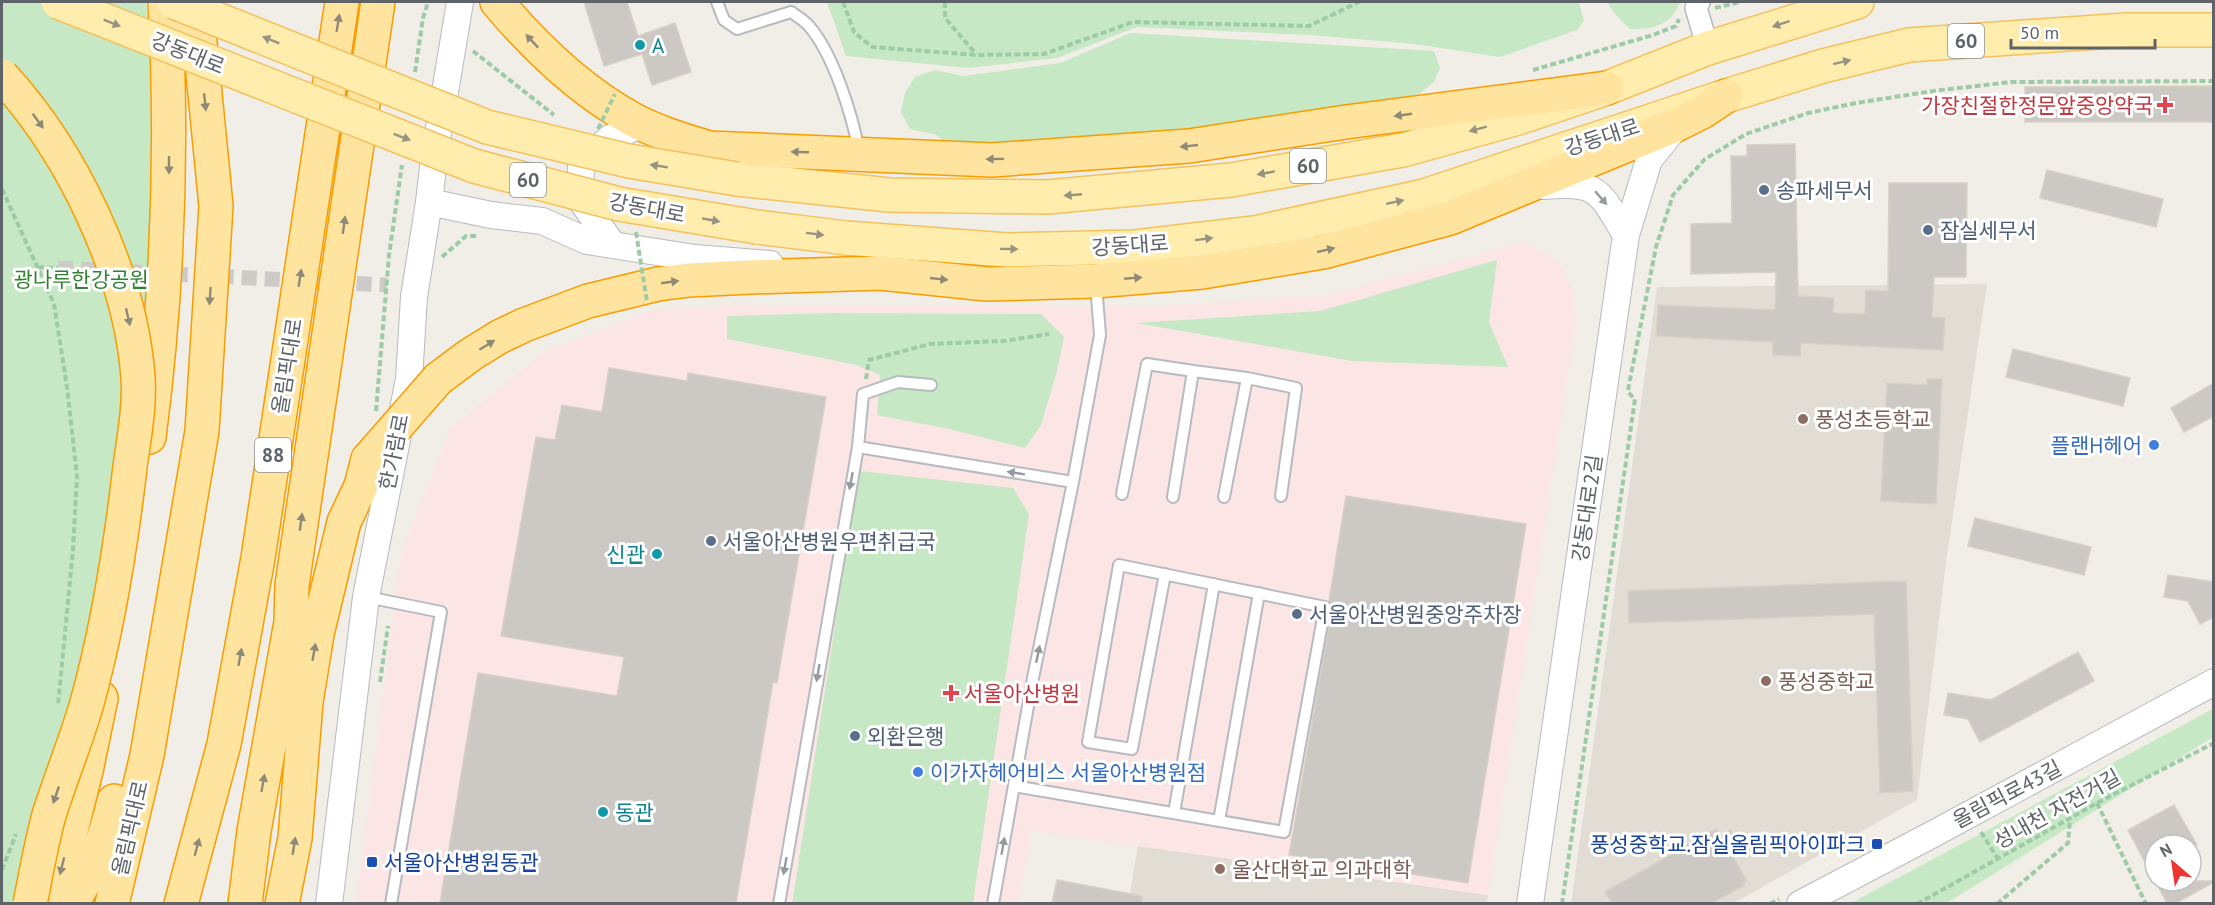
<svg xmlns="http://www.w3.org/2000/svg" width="2215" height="905" viewBox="0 0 2215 905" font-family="'PT Sans','Noto Sans KR',sans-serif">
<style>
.education{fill:#e1ddd5}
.medical{fill:#fce6e5}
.green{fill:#c6e8c4}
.building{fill:#ccc9c4;stroke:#d6d0c5;stroke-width:1.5}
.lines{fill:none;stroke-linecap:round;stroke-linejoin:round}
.pedestrian-tunnel{stroke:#cccbc7;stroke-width:15;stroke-dasharray:15 8;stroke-linecap:butt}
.service-casing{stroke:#b7babe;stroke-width:14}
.minor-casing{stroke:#b7babe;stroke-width:24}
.tertiary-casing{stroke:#b7babe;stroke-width:28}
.primary-casing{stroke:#f4c15d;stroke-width:36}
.trunk-casing{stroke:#f89d00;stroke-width:36}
.path{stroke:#9dcaa7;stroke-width:4;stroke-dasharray:6 3;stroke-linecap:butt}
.service{stroke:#fff;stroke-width:10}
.minor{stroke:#fff;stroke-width:21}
.tertiary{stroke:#fff;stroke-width:26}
.primary{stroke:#ffedae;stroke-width:33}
.trunk{stroke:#ffe49f;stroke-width:33}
.primary-bridge-casing{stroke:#f4c15d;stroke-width:36;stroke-linecap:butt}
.trunk-bridge-casing{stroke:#f89d00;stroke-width:36;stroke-linecap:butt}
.path-bridge{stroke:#9dcaa7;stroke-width:4;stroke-dasharray:6 3;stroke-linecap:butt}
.primary-bridge{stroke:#ffedae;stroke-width:33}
.trunk-bridge{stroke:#ffe49f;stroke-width:33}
.oneway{fill:#969380}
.oneway2{fill:#8e8a78}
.oneway3{fill:#969a9d}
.culture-dot{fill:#0f9aa8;stroke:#fff;stroke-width:2}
.health-dot{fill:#e0444e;stroke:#fff;stroke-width:2}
.service-dot{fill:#5c6f8a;stroke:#fff;stroke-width:2}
.education-dot{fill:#8d6e63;stroke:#fff;stroke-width:2}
.shop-dot{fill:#3f7fe0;stroke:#fff;stroke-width:2}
.transit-dot{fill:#1a4fb4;stroke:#fff;stroke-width:2}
.labels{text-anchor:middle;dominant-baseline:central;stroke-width:6;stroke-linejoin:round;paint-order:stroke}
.shield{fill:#fff;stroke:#8e9295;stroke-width:1.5}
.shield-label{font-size:20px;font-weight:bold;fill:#5e6368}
.culture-label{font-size:21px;fill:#0d838f;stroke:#fff;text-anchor:start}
.street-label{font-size:21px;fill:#5e6368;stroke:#fff}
.health-label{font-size:21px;fill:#be3a42;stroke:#fff;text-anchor:end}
.service-label{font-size:21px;fill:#4e5e75;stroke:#fff;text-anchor:start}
.park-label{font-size:21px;fill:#338232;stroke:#fff}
.education-label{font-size:21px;fill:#785e54;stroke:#fff;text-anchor:start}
.shop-label{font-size:21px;fill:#366cbe;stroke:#fff;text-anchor:end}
.transit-label{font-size:21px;fill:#164399;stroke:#fff;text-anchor:end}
</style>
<rect width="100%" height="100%" fill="#f1eee7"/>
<path class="education" d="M 1987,284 L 1946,562 L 1917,800 L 1734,903 L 1571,904 L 1657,287 Z
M 1138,846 L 1488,895 L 1487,904 L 1128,904 Z"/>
<path class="medical" d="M 1525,242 L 1558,261 L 1573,292 L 1576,321 L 1488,895 L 1032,831 L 1018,903 L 356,904 L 401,554 L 450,429 L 544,352 L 653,310 L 728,306 L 1157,306 L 1326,296 Z"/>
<path class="green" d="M 2,2 L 146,2 L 160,146 L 162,297 L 61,903 L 2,904 Z
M 827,2 L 1579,2 L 1584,21 L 1577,30 L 1500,57 L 1414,44 L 1310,35 L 1137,27 L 1057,58 L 968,68 L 846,56 Z
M 1607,2 L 1680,2 C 1672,25 1652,30 1630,29 L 1614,13 Z
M 1131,33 L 1434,51 L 1440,68 L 1434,82 L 1419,94 L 1186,142 L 952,150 L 937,135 L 910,129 L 901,112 L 905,93 L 915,77 L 935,70 L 963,76 L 1060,63 Z
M 1497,260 L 1489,322 L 1508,367 L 1352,361 L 1136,323 L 1320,311 Z
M 832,313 L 1041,314 L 1064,337 L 1057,371 L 1041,425 L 1025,448 L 949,429 L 877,415 L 880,375 L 857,365 L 727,339 L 727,316 Z
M 859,471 L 1013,488 L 1029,514 L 973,903 L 792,904 Z
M 2213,709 L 2213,737 L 1947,903 L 1851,903 Z"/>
<path class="building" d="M 584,2 L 627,2 L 638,36 L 675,23 L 691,72 L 652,85 L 642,54 L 604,66 Z
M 2214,86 L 2214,122 L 2025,122 L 2025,87 Z
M 1795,144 L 1798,296 L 1834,298 L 1833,313 L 1865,314 L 1866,290 L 1888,291 L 1889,183 L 1967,183 L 1966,277 L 1934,277 L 1932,317 L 1945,318 L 1943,350 L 1801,343 L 1800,356 L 1773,355 L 1773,342 L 1656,336 L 1658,305 L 1775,310 L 1776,272 L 1691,274 L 1691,224 L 1732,223 L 1731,156 L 1747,156 L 1747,145 Z
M 2047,170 L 2163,199 L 2156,227 L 2040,198 Z
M 2013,349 L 2130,378 L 2123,406 L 2006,377 Z
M 609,368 L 687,381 L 688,373 L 826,397 L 777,683 L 773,682 L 736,903 L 440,903 L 478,673 L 617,696 L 624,657 L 501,636 L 536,437 L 555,440 L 562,405 L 602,412 Z
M 1927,379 L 1942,379 L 1936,504 L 1881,501 L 1887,383 L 1927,385 Z
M 2214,383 L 2214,416 L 2184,432 L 2171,408 Z
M 1346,496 L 1526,524 L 1468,883 L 1289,855 L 1332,608 L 1329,601 Z
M 1975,518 L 2091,547 L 2084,575 L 1968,546 Z
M 2168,575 L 2214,582 L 2214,617 L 2200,624 L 2188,601 L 2164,597 Z
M 1906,581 L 1913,791 L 1880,793 L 1874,614 L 1629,623 L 1628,591 Z
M 2078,652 L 2094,681 L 1980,742 L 1968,719 L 1944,715 L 1948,693 L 1991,700 Z
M 2174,805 L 2197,845 L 2155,845 L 2155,881 L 2128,830 Z
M 1716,829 L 1720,836 L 1731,830 L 1743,852 L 1733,857 L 1747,881 L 1743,883 L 1745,885 L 1712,903 L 1612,903 L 1605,892 Z
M 1057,880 L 1142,896 L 1142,903 L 1052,903 Z
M 2155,881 L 2214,881 L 2214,882 L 2176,903 L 2167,903 Z"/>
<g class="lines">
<path class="pedestrian-tunnel" d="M 58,268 L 387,285"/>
<defs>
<path id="service" d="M 717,2 L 724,20 L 737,29 L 791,12 C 797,16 805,21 809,26 C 834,55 852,115 859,151
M 1193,371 L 1247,378
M 858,447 L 863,394 L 898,382 L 931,385
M 1122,494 L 1147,364 L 1193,371 L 1173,497
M 1224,497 L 1247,378 L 1296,388 L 1281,496
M 367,597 L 441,612 L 391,904
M 1014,786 L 1284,832 L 1325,607 L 1119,565 L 1088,742 L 1132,749 L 1165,574
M 1174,813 L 1214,584
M 1219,821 L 1259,593
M 779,904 L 858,447 L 1073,482
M 993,904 L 1033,678 L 1073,482 L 1100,335 L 1096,284"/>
<path id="minor" d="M 1699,2 L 1696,8 L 1708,48"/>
<path id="tertiary" d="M 1543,186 C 1599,182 1598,189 1626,235
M 429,202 L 491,215 L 542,221 L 587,241 L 695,258 L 770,264
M 613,245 L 580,199 L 581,164 L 610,138 L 643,124
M 329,904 L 366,597 L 409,379 L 414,297 L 429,202 L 434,158 L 460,2
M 1530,904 L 1626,235 L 1649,160 L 1678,124
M 1800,904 L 1935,833 L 2214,682"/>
<path id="primary" d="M 737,179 L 889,195 L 1047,197 L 1231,180 L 1403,150 L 1518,118 L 1607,88 L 1708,48 L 1857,2
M 757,227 L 846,238 L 1007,250 L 1135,247 L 1254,233 L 1424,196 L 1726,96 L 1823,66 L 1909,45 L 2126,30 L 2214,30"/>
<path id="trunk" d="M 497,2 C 535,47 579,90 632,119 C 656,132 683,140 709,148 L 992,160 L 1189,146 L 1346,122 L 1607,88
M 438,379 L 470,355 L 499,337 L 524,325 L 588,301 L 658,284 L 689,280 L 750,277 L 880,273 L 987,284 L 1095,281 L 1202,272 L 1323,252 L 1450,218 L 1678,124 L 1702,112 L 1726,96
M 149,437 C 168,291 173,149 165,2
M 55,904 L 57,885 L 86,771 L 101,698
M 72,904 C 93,867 104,843 114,801
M 112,904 L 147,755 L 202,431 L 216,206 L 196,2
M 181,904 L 224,744 L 258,558 L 342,2
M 245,904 L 254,831 L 291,622 L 292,585 L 378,2
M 282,904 L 295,838 L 306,702 L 317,634 L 344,522 L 361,486 L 368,459"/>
</defs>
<use href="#service" class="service-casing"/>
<use href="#minor" class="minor-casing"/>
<use href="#tertiary" class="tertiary-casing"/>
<use href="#primary" class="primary-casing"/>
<use href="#trunk" class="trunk-casing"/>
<path class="path" d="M 843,2 L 854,32 L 872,47 L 977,55 L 1044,54 L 1133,22 L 1309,26 L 1359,2
M 945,2 L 945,18 L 976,54
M 1715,8 L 1740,2
M 473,51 L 554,115
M 1533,70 L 1653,35 L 1676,26 L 1679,19
M 415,72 L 423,18 L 428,2
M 2,189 L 54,304 L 67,387 L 77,476 L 73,550 L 58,705
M 442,257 L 466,236 L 477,236
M 38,267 L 58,268
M 866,379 L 869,360 L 930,344 L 1004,341 L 1049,334
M 1628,390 L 1656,247 L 1673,195 L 1705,159 L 1746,134 L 1808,113 L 1856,103 L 1933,91 L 2011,82 L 2214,81
M 376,411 L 389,255 L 402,165
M 380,682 L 388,626
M 2097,803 L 2146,904
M 1981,832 L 1998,859
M 2,870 L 16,834
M 1562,904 L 1635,399 L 1628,392
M 1770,904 L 1779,899
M 1917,904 L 2097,803 L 2214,743
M 1997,904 L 2068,843 L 2070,819"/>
<use href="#service" class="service"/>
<use href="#minor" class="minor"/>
<use href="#tertiary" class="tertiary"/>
<use href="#primary" class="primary"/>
<use href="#trunk" class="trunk"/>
<defs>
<path id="primary-bridge" d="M 58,2 L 474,166 L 619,204 L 757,227
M 174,2 L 487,127 L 629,161 L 737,179"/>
<path id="trunk-bridge" d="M 2,76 C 72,152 130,272 138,377 C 140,407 134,437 130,467 C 121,545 108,627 87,703 C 76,741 61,777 49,815 C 41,844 36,874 30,904
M 368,459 L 438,379"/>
</defs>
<use href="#primary-bridge" class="primary-bridge-casing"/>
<use href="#trunk-bridge" class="trunk-bridge-casing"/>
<path class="path-bridge" d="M 598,129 L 615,94
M 636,232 L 647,302"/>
<use href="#primary-bridge" class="primary-bridge"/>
<use href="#trunk-bridge" class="trunk-bridge"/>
</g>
<defs><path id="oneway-solid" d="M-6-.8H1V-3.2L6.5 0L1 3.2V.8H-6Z" transform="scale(1.5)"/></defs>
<g class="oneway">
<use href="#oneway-solid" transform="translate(112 23) rotate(22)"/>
<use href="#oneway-solid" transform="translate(1781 24) rotate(162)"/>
<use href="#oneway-solid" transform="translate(271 40) rotate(-158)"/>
<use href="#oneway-solid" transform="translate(1842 62) rotate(-14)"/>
<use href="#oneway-solid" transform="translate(1478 129) rotate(165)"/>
<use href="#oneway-solid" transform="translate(402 137) rotate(21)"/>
<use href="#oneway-solid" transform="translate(659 166) rotate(-171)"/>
<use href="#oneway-solid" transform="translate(1266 173) rotate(170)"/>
<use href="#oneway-solid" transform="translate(1073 195) rotate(175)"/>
<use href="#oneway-solid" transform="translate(1395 202) rotate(-12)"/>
<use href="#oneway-solid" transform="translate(711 220) rotate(10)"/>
<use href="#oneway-solid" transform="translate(815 234) rotate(7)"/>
<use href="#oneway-solid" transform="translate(1204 239) rotate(-7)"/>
<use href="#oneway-solid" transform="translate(1009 249) rotate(1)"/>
</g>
<g class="oneway2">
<use href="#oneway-solid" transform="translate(338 23) rotate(-81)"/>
<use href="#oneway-solid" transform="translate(532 41) rotate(-133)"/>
<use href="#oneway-solid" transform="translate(205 102) rotate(84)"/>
<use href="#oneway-solid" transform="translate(1403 115) rotate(172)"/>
<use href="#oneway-solid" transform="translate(38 121) rotate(54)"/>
<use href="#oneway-solid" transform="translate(1189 146) rotate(174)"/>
<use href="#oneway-solid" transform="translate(800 152) rotate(-178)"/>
<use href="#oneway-solid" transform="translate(995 159) rotate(179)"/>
<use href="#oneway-solid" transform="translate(169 165) rotate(90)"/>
<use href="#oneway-solid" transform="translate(344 225) rotate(-82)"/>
<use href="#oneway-solid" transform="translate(1326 250) rotate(-13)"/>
<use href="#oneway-solid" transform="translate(300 278) rotate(-81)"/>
<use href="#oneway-solid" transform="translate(1133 278) rotate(-5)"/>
<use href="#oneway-solid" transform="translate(939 279) rotate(6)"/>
<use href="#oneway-solid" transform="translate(670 282) rotate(-8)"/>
<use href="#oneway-solid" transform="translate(210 296) rotate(94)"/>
<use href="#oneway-solid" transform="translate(128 317) rotate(77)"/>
<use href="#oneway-solid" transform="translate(487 345) rotate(-32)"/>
<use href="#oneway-solid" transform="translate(301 522) rotate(-82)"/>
<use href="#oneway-solid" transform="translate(314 652) rotate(-80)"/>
<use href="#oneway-solid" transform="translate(240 657) rotate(-80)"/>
<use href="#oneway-solid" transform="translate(263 783) rotate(-80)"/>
<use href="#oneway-solid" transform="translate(56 795) rotate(109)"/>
<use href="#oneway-solid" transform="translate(294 846) rotate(-81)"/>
<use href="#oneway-solid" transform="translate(197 847) rotate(-75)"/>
<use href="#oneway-solid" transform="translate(62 866) rotate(104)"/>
</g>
<g class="oneway3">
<use href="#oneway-solid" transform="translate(1601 198) rotate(49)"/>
<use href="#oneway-solid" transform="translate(1016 473) rotate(-171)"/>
<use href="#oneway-solid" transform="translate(851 481) rotate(101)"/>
<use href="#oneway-solid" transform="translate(1038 654) rotate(-78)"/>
<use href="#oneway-solid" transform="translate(818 673) rotate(100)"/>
<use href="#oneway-solid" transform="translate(1003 846) rotate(-80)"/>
<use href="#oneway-solid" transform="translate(785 866) rotate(100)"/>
</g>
<g class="culture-dot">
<circle cx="640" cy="45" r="6"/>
<circle cx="657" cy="554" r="6"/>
<circle cx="603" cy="812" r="6"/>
</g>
<g class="health-dot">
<path d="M2162 96h6v6h6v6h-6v6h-6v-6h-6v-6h6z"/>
<path d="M948 684h6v6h6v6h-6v6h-6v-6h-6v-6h6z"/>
</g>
<g class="service-dot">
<circle cx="1764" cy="190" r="6"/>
<circle cx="1928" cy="230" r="6"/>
<circle cx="711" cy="541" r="6"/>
<circle cx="1297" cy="614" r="6"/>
<circle cx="855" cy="736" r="6"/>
</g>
<g class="education-dot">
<circle cx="1803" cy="419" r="6"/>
<circle cx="1766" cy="681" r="6"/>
<circle cx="1220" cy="869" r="6"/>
</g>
<g class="shop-dot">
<circle cx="2154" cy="445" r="6"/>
<circle cx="918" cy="772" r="6"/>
</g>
<g class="transit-dot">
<rect x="1871" y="838" width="12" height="12" rx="3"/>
<rect x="366" y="856" width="12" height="12" rx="3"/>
</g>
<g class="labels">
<g class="shield">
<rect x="1948" y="24" width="36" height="34" rx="4.5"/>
<rect x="1290" y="149" width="36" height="34" rx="4.5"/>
<rect x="510" y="163" width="36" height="34" rx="4.5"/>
<rect x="255" y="438" width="36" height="34" rx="4.5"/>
</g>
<g class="shield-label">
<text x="1966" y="41">60</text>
<text x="1308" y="166">60</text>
<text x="528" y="180">60</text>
<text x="273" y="455">88</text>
</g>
<g class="culture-label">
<text x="652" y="45">A</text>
<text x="645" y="554" text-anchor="end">신관</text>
<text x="615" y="812">동관</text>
</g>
<g class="street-label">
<text transform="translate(188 53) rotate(22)">강동대로</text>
<text transform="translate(1602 137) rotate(-18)">강동대로</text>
<text transform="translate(647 208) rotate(11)">강동대로</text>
<text transform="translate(1130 245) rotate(-4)">강동대로</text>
<text transform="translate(287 366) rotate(-81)">올림픽대로</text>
<text transform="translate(394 452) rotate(-79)">한가람로</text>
<text transform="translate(1587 508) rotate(-82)">강동대로2길</text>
<text transform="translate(2007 794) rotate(-28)">올림픽로43길</text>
<text transform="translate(2057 809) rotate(-29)">성내천 자전거길</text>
<text transform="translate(130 828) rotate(-77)">올림픽대로</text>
</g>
<g class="health-label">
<text x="2153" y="105">가장친절한정문앞중앙약국</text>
<text x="964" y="693" text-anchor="start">서울아산병원</text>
</g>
<g class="service-label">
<text x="1776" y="190">송파세무서</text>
<text x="1940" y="230">잠실세무서</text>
<text x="723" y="541">서울아산병원우편취급국</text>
<text x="1309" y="614">서울아산병원중앙주차장</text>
<text x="867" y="736">외환은행</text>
</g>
<g class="park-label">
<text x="81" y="279">광나루한강공원</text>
</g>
<g class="education-label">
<text x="1815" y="419">풍성초등학교</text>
<text x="1778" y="681">풍성중학교</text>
<text x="1232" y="869">울산대학교 의과대학</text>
</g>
<g class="shop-label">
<text x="2142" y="445">플랜H헤어</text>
<text x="930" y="772" text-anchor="start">이가자헤어비스 서울아산병원점</text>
</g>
<g class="transit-label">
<text x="1865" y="844">풍성중학교.잠실올림픽아이파크</text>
<text x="384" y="862" text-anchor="start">서울아산병원동관</text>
</g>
</g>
<rect width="2215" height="905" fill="none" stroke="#5e6368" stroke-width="6"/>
<g transform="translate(2173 863) rotate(331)"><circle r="28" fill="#ffffff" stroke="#bfc1c3" stroke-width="1.5"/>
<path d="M0-4.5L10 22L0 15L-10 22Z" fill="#ed3531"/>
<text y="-9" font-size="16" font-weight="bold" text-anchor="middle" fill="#5e6368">N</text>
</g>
<path d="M2011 39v9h144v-9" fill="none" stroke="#5e6368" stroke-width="3"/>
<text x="2020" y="39" font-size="18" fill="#5e6368" stroke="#ffffff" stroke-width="4.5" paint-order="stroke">50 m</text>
</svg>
